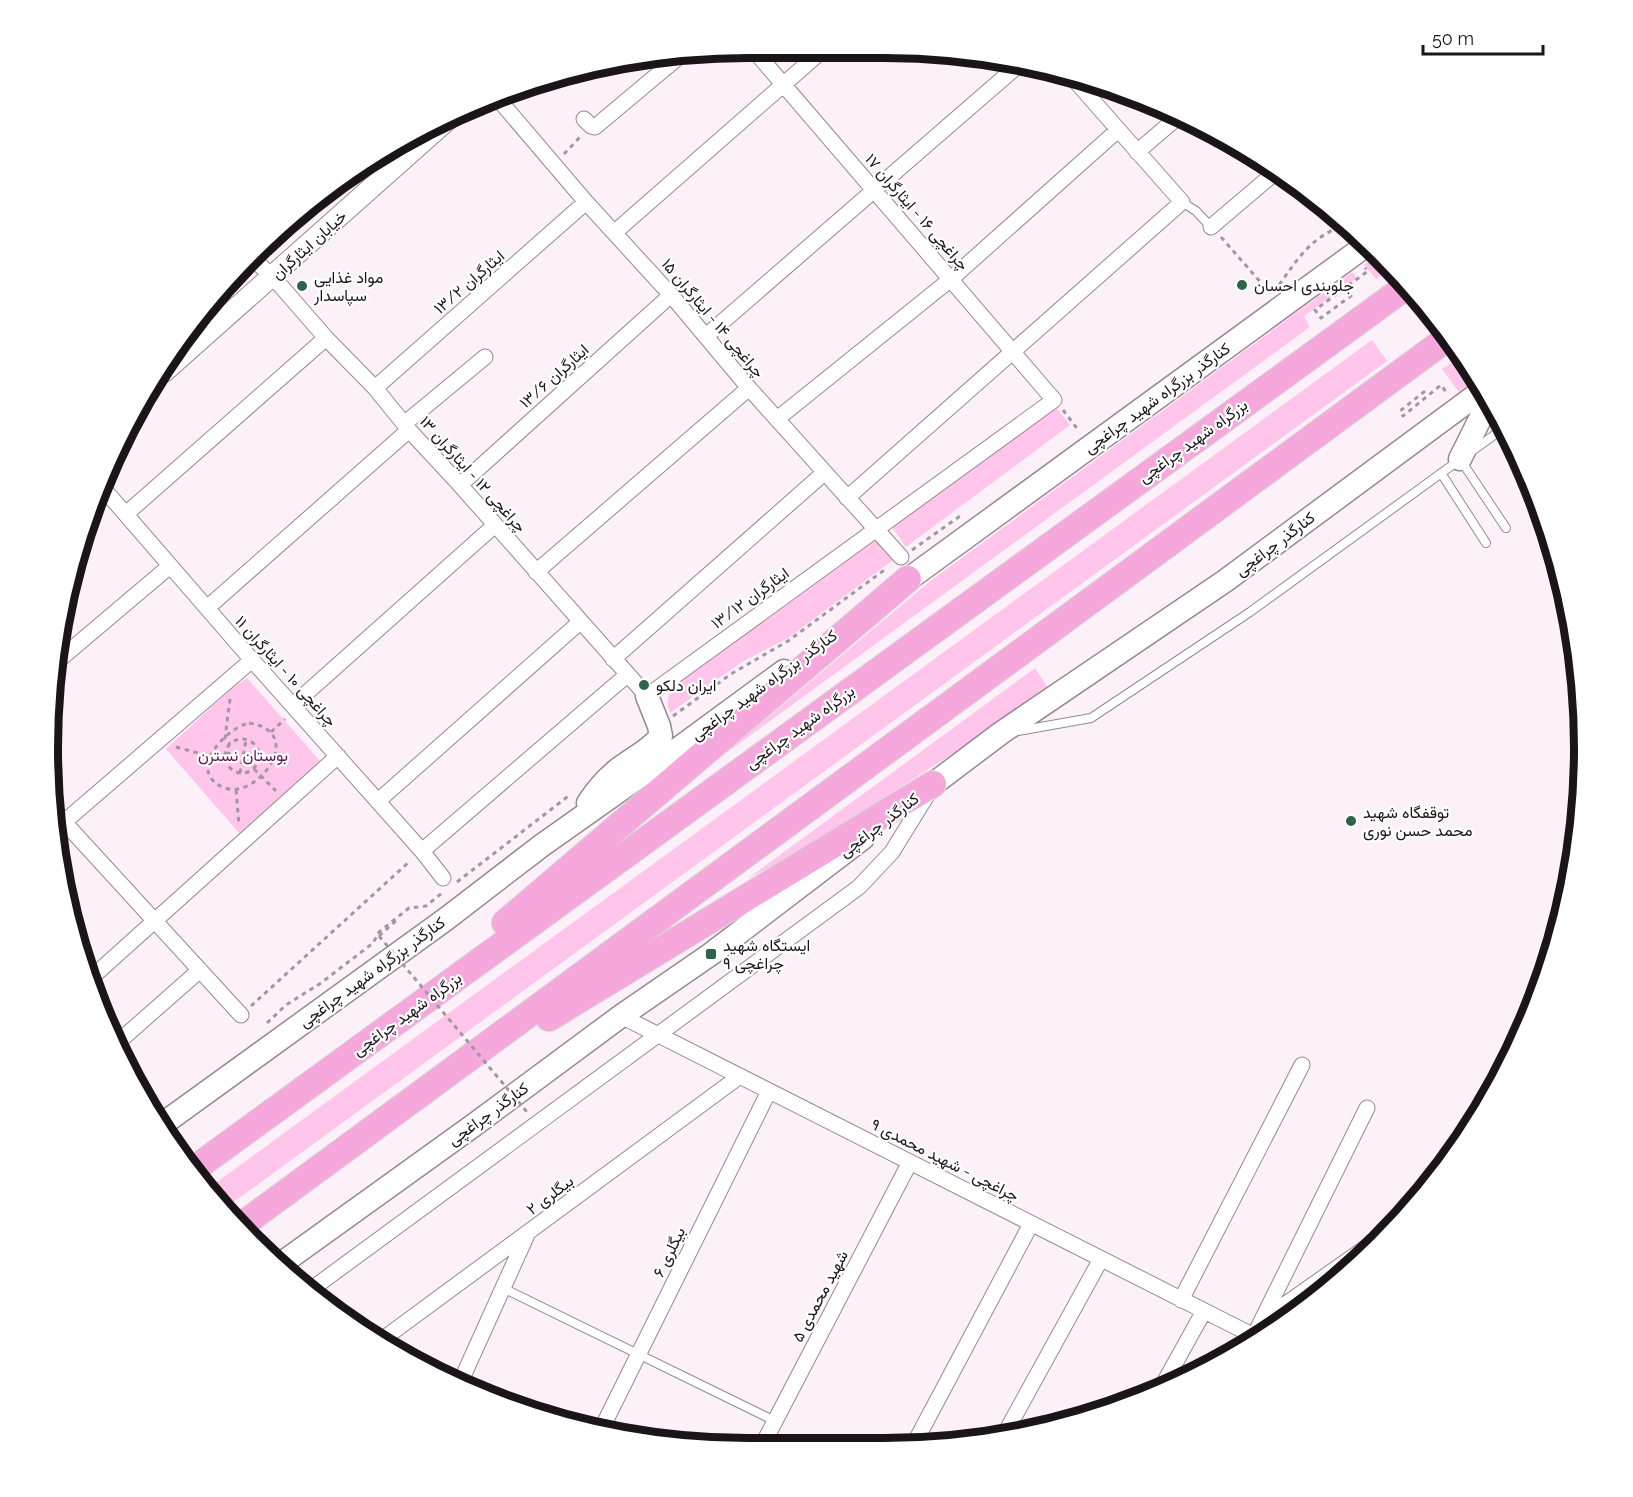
<svg xmlns="http://www.w3.org/2000/svg" width="1633" height="1497" viewBox="0 0 1633 1497" font-family="Raleway,Vazirmatn,sans-serif">
<style>
.green{fill:#ffc5ea}
.lines{fill:none;stroke-linecap:round;stroke-linejoin:round}
.service-casing{stroke:#998792;stroke-width:10}
.minor-casing{stroke:#998792;stroke-width:17}
.tertiary-casing{stroke:#998792;stroke-width:22}
.secondary-casing{stroke:#998792;stroke-width:25}
.trunk-casing{stroke:#d6d5d6;stroke-width:28}
.path{stroke:#a1979e;stroke-width:3;stroke-dasharray:4.5 4.5;stroke-linecap:butt}
.service{stroke:#fff;stroke-width:8}
.minor{stroke:#fff;stroke-width:15}
.tertiary{stroke:#fff;stroke-width:20}
.secondary{stroke:#fff;stroke-width:22}
.trunk{stroke:#f6a7dc;stroke-width:26}
.path-bridge{stroke:#a1979e;stroke-width:3;stroke-dasharray:4.5 4.5;stroke-linecap:butt}
.poi-dot{fill:#2e644a;stroke:#fff;stroke-width:2}
.labels{text-anchor:middle;dominant-baseline:central;stroke-width:4.5;stroke-linejoin:round;paint-order:stroke}
.street-label{font-size:16px;fill:#1b1419;stroke:#fff}
.poi-label{font-size:16px;fill:#1b1419;stroke:#fff;text-anchor:start}
.park-label{font-size:16px;fill:#5f134c;stroke:#fff}
.rim{fill:none;stroke:#1b1419;stroke-width:8}
</style>
<rect width="100%" height="100%" fill="#fdf1f9"/>
<path class="green" d="M 1380,253 L 1392,268 L 1376,279 L 1364,265 Z
M 1352,272 L 1357,278 L 1304,316 L 1310,327 L 719,758 L 929,582 Z
M 1372,340 L 1387,361 L 227,1207 L 210,1187 Z
M 1463,355 L 1477,378 L 1459,392 L 1442,369 Z
M 1054,405 L 1070,425 L 906,547 L 891,526 Z
M 874,536 L 893,560 L 788,638 L 742,662 L 670,713 C 663,696 673,688 685,676 Z
M 1035,668 L 1050,691 L 795,855 L 747,879 Z
M 247,678 L 320,761 L 239,833 L 166,749 L 231,689 Z"/>
<g class="lines">
<defs>
<path id="service" d="M 1182,202 L 1196,211 L 1211,227
M 1472,451 L 1504,428
M 1462,462 L 1506,528
M 1441,473 L 1486,543
M 1018,731 L 1091,718 L 1250,612 L 1458,461
M 503,1288 L 775,1421"/>
<path id="minor" d="M 499,100 L 586,202 L 671,295 L 749,388 L 901,557
M 584,119 L 591,126 L 595,127 L 681,55
M 1137,152 L 1179,116
M 1211,227 L 1278,170
M 615,232 L 824,49
M 252,258 L 273,277 L 326,338 L 375,388 L 409,430 L 460,485 L 647,696 L 1054,400 L 752,48
M 706,336 L 1022,62
M 375,388 L 586,202
M 777,419 L 951,279 L 1118,130
M 404,424 L 485,357
M 460,485 L 671,295
M 102,487 L 252,660 L 422,851 L 443,878
M 847,498 L 1182,202 L 1071,76
M 126,514 L 326,338
M 536,572 L 749,388
M 207,608 L 409,430
M 60,659 L 170,566
M 613,659 L 824,473
M 293,705 L 495,525
M 378,801 L 580,622
M 54,811 L 241,1015
M 56,829 L 252,660
M 422,851 L 627,675
M 90,979 L 338,756
M 621,1016 L 1254,1336 L 1367,1108
M 116,1044 L 200,970
M 309,1291 L 859,887 L 892,852 L 929,792
M 1181,1300 L 1302,1065
M 1263,1320 L 1391,1230
M 379,1342 L 740,1076
M 460,1383 L 526,1237
M 1159,1392 L 1204,1311
M 601,1430 L 769,1091
M 1003,1437 L 1101,1259
M 762,1446 L 910,1162
M 913,1446 L 1031,1224"/>
<path id="tertiary" d="M 164,372 L 452,116"/>
<path id="secondary" d="M 1460,459 L 1489,401
M 895,589 L 1368,244
M 920,794 L 1001,733 L 1225,581 L 1483,390
M 588,803 C 596,791 605,780 616,771 C 631,759 649,751 661,736 L 659,726 L 647,696
M 160,1126 L 446,919 L 541,846 L 671,754 L 784,671
M 278,1266 L 474,1125 L 621,1016 L 711,954 L 863,838"/>
<path id="trunk" d="M 505,923 L 908,579
M 549,1018 L 933,784
M 194,1169 L 1407,286
M 242,1225 L 1449,337"/>
</defs>
<use href="#service" class="service-casing"/>
<use href="#minor" class="minor-casing"/>
<use href="#tertiary" class="tertiary-casing"/>
<use href="#secondary" class="secondary-casing"/>
<use href="#trunk" class="trunk-casing"/>
<path class="path" d="M 564,154 L 580,137
M 1221,237 L 1270,293
M 1279,285 C 1299,257 1311,237 1345,225
M 1352,295 L 1321,318 L 1315,310 L 1368,271 L 1365,268
M 1425,391 L 1400,411 L 1403,416 L 1441,385 L 1447,393
M 1063,410 L 1079,431
M 912,550 L 963,514
M 230,699 L 225,738 L 230,744
M 673,716 L 731,674 L 788,641 L 887,568
M 249,723 C 308,732 257,800 225,788 C 185,773 224,729 249,723 Z
M 271,732 L 285,719
M225 756a17 17 0 1 1 34 0a17 17 0 1 1-34 0Z
M 176,747 L 209,756
M 226,753 L 258,759
M 254,769 L 276,791
M 240,773 L 246,740
M 236,790 L 239,825
M 457,882 L 571,794
M 379,936 L 398,919
M 251,1006 L 410,861
M 267,1023 L 286,1005 L 321,983 L 373,943 L 379,932 L 409,908 L 426,906 L 442,893"/>
<use href="#service" class="service"/>
<use href="#minor" class="minor"/>
<use href="#tertiary" class="tertiary"/>
<use href="#secondary" class="secondary"/>
<use href="#trunk" class="trunk"/>
<path class="path-bridge" d="M 379,936 L 527,1112"/>
</g>
<g class="poi-dot">
<circle cx="1242" cy="285" r="6"/>
<circle cx="302" cy="286" r="6"/>
<circle cx="644" cy="685" r="6"/>
<circle cx="1351" cy="821" r="6"/>
<rect x="705" y="948" width="12" height="12" rx="3"/>
</g>
<g class="labels">
<g class="street-label">
<text transform="translate(917 212) rotate(49)">چراغچی ۱۶ - ایثارگران ۱۷</text>
<text transform="translate(309 245) rotate(-42)">خیابان ایثارگران</text>
<text transform="translate(469 282) rotate(-41)">ایثارگران ۱۳/۲</text>
<text transform="translate(713 318) rotate(50)">چراغچی ۱۴ - ایثارگران ۱۵</text>
<text transform="translate(554 376) rotate(-42)">ایثارگران ۱۳/۶</text>
<text transform="translate(1157 398) rotate(-36)">کنارگذر بزرگراه شهید چراغچی</text>
<text transform="translate(1193 441) rotate(-36)">بزرگراه شهید چراغچی</text>
<text transform="translate(473 474) rotate(48)">چراغچی ۱۲ - ایثارگران ۱۳</text>
<text transform="translate(1275 544) rotate(-37)">کنارگذر چراغچی</text>
<text transform="translate(750 598) rotate(-36)">ایثارگران ۱۳/۱۲</text>
<text transform="translate(286 671) rotate(48)">چراغچی ۱۰ - ایثارگران ۱۱</text>
<text transform="translate(764 685) rotate(-36)">کنارگذر بزرگراه شهید چراغچی</text>
<text transform="translate(800 727) rotate(-36)">بزرگراه شهید چراغچی</text>
<text transform="translate(879 825) rotate(-37)">کنارگذر چراغچی</text>
<text transform="translate(372 972) rotate(-36)">کنارگذر بزرگراه شهید چراغچی</text>
<text transform="translate(407 1014) rotate(-36)">بزرگراه شهید چراغچی</text>
<text transform="translate(488 1114) rotate(-36)">کنارگذر چراغچی</text>
<text transform="translate(945 1160) rotate(27)">۹ چراغچی - شهید محمدی</text>
<text transform="translate(550 1195) rotate(-37)">بیگلری ۲</text>
<text transform="translate(669 1252) rotate(-64)">بیگلری ۶</text>
<text transform="translate(820 1296) rotate(-62)">شهید محمدی ۵</text>
</g>
<g class="poi-label">
<text x="314" y="277">مواد غذایی<tspan x="314" dy="18">سپاسدار</tspan></text>
<text x="1254" y="285">جلوبندی احسان</text>
<text x="656" y="685">ایران دلکو</text>
<text x="1363" y="812">توقفگاه شهید<tspan x="1363" dy="18">محمد حسن نوری</tspan></text>
<text x="723" y="945">ایستگاه شهید<tspan x="723" dy="18">چراغچی ۹</tspan></text>
</g>
<g class="park-label">
<text x="243" y="755">بوستان نسترن</text>
</g>
</g>
<path d="M0 0H1633V1497H0ZM748 58H884A690 690 0 0 1 1574 748V748A690 690 0 0 1 884 1438H748A690 690 0 0 1 58 748V748A690 690 0 0 1 748 58Z" fill="#fff" fill-rule="evenodd"/>
<path class="rim" d="M748 58H884A690 690 0 0 1 1574 748V748A690 690 0 0 1 884 1438H748A690 690 0 0 1 58 748V748A690 690 0 0 1 748 58Z"/>
<path d="M1423 45v9h120v-9" fill="none" stroke="#1b1419" stroke-width="3"/>
<text x="1432" y="45" font-size="18" fill="#1b1419" stroke="#ffffff" stroke-width="4.5" paint-order="stroke">50 m</text>
</svg>
